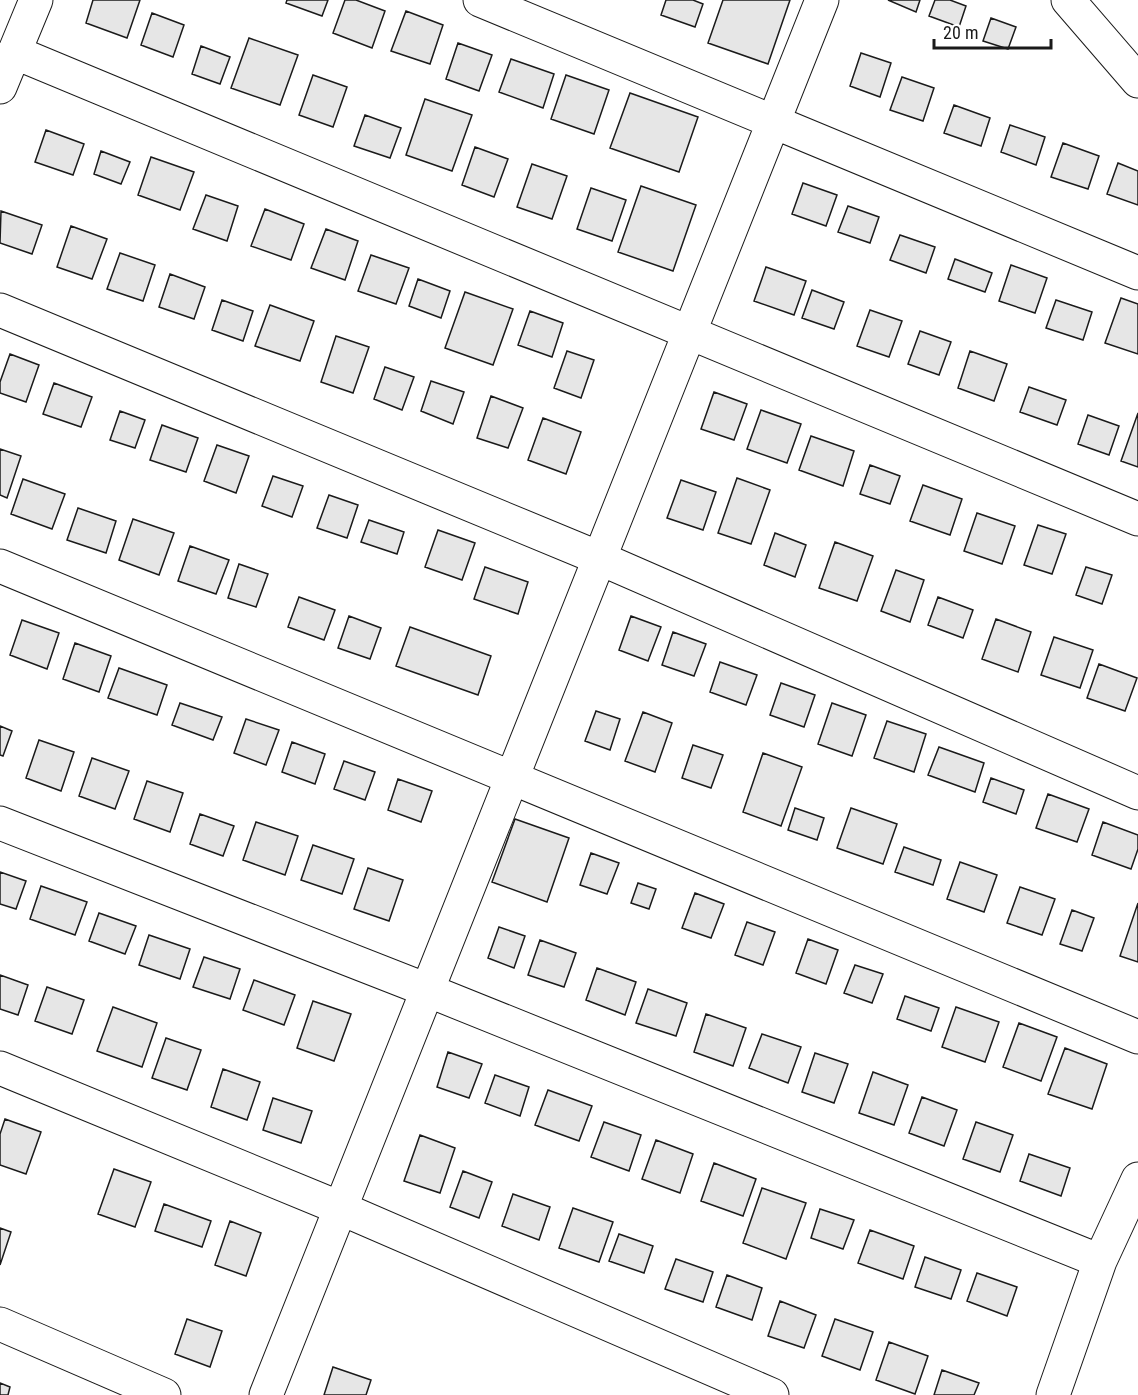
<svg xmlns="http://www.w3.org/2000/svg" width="1138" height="1395" viewBox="0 0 1138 1395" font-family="'Roboto Condensed',sans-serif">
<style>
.building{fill:#e6e6e6;stroke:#1a1a1a;stroke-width:1.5}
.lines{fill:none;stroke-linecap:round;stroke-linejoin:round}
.street-casing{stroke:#1a1a1a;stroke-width:35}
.street{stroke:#fff;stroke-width:33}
</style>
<rect width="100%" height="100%" fill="#fff"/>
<path class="building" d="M 93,0 L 140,0 L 127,38 L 86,23 Z
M 287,0 L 328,0 L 322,16 L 286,3 Z
M 345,0 L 356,0 L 385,11 L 372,48 L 333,33 Z
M 666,0 L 693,0 L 703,4 L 695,27 L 661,15 Z
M 723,0 L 790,0 L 768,64 L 708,43 Z
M 888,0 L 920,0 L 916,12 Z
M 935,0 L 950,0 L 966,6 L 959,27 L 929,16 Z
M 406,11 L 443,25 L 430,64 L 391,51 Z
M 152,13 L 184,25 L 173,57 L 141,45 Z
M 991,18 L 1016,27 L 1008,49 L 983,41 Z
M 249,38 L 298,55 L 280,105 L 231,88 Z
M 458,43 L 492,55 L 479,91 L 446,79 Z
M 201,46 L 230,57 L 220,84 L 192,74 Z
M 861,53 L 891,63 L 880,97 L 850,86 Z
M 511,59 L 554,74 L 543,108 L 499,92 Z
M 313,75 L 347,87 L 333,127 L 299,115 Z
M 566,75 L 609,90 L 594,134 L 551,119 Z
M 902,77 L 934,88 L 923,121 L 890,110 Z
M 630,93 L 698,117 L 679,172 L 610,148 Z
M 425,99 L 472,115 L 452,171 L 406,155 Z
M 954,105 L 990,118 L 981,146 L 944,133 Z
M 365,115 L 401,128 L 390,158 L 354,146 Z
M 1010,125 L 1045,137 L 1036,165 L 1001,152 Z
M 46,130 L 84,144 L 73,175 L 35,162 Z
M 1063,143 L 1099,156 L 1088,189 L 1051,177 Z
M 475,147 L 508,159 L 494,197 L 462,185 Z
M 101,151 L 130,162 L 121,184 L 94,174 Z
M 151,157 L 194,172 L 180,210 L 138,195 Z
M 1118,163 L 1138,171 L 1138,205 L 1107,194 Z
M 532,164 L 567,176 L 552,219 L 517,207 Z
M 803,183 L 837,195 L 826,226 L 792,214 Z
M 641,186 L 696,205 L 673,271 L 618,252 Z
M 591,188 L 626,200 L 612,241 L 577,229 Z
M 206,195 L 238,206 L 227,241 L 193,229 Z
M 848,206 L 879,217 L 870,243 L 838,232 Z
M 265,209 L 304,224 L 291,260 L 251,246 Z
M 1,211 L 42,225 L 32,254 L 0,243 Z
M 71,226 L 107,239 L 92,279 L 57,267 Z
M 326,229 L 358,241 L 345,280 L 311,268 Z
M 900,235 L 935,247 L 926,273 L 890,260 Z
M 120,253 L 155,265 L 143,301 L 107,289 Z
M 371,255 L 409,268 L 396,304 L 358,291 Z
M 955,259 L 992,273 L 985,292 L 948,279 Z
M 1011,265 L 1047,278 L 1035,313 L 999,301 Z
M 766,267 L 806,281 L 794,315 L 754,301 Z
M 170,274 L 205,287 L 194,319 L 159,307 Z
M 418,279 L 450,291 L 441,318 L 409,306 Z
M 812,290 L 844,302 L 834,329 L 802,318 Z
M 465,292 L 513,309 L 493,365 L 445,348 Z
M 1121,298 L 1138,304 L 1138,354 L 1105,343 Z
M 222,300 L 253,311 L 243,341 L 212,330 Z
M 1056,300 L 1092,312 L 1083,340 L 1046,328 Z
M 270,305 L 314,321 L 300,361 L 255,346 Z
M 870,310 L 902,321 L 889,357 L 857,346 Z
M 530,311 L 563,323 L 552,357 L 518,345 Z
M 920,331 L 951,342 L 939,375 L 908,364 Z
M 336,336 L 369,347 L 353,393 L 321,382 Z
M 567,351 L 594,360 L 581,398 L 554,388 Z
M 970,351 L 1007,364 L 994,401 L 958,388 Z
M 10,354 L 39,365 L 26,402 L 0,393 L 0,382 Z
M 385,367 L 414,377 L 402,410 L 374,399 Z
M 431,381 L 464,392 L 453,424 L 421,411 Z
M 54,383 L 92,397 L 81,427 L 43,414 Z
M 1029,387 L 1066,400 L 1057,425 L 1020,412 Z
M 714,392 L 747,404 L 734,440 L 701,429 Z
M 491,396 L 523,408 L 508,448 L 477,438 Z
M 761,410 L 801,424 L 787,463 L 747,449 Z
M 120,411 L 145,420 L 135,448 L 110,440 Z
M 1138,413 L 1138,467 L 1121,461 Z
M 1088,415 L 1119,426 L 1109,455 L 1078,444 Z
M 543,418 L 581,432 L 566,474 L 528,460 Z
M 162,425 L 198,438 L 186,472 L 150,460 Z
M 811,436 L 854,451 L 843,486 L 799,470 Z
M 217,445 L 249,456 L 236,493 L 204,481 Z
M 0,449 L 21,456 L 7,498 L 0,495 Z
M 870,465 L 900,476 L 890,504 L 860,494 Z
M 273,476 L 303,486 L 292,517 L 262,506 Z
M 737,478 L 770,490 L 751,544 L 718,533 Z
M 23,479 L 65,494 L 52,529 L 11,514 Z
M 681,480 L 716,492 L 703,530 L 667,518 Z
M 923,485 L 962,499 L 950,535 L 910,521 Z
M 329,495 L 358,505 L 347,538 L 317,528 Z
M 78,508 L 116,521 L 106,553 L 67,540 Z
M 977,513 L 1015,526 L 1002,564 L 964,551 Z
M 133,519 L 174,533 L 159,575 L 119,560 Z
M 369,520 L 404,532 L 397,554 L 361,542 Z
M 1038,525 L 1066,534 L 1052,574 L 1024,565 Z
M 438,530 L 475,543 L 462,580 L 425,567 Z
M 775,533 L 806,545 L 795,577 L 764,565 Z
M 835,542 L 873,556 L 857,601 L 819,588 Z
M 190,546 L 229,560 L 216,594 L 178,581 Z
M 239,564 L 268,574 L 256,607 L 228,598 Z
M 485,567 L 528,582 L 518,614 L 474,599 Z
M 1086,567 L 1112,575 L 1102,604 L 1076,595 Z
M 896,570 L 924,580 L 910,622 L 881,611 Z
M 299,597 L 335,610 L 324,640 L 288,627 Z
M 938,597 L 973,610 L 963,638 L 928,625 Z
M 349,616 L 381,628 L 370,659 L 338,648 Z
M 631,616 L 661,627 L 648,661 L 619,650 Z
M 996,619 L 1031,632 L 1018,672 L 982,659 Z
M 22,620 L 59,633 L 47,669 L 10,655 Z
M 410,627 L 491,656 L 478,695 L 396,666 Z
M 673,632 L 706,644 L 694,676 L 662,665 Z
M 1054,637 L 1093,650 L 1080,688 L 1041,675 Z
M 75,643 L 111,656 L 99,692 L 63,679 Z
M 720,662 L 757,675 L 746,705 L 710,692 Z
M 1099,664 L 1137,678 L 1125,711 L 1087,698 Z
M 119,668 L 167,685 L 157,715 L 108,698 Z
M 781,683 L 815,695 L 804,727 L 770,715 Z
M 180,703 L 222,717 L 213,740 L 172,725 Z
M 832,703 L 866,715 L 852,756 L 818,744 Z
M 596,711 L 620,719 L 610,750 L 585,741 Z
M 643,712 L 672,723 L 655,772 L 625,761 Z
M 246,719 L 279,730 L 266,765 L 234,753 Z
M 887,721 L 926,734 L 914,772 L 874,758 Z
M 0,726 L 12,731 L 3,756 L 0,755 Z
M 39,740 L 74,752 L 61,791 L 26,778 Z
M 292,742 L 325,754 L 315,784 L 282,772 Z
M 693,745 L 723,755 L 711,788 L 682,778 Z
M 939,747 L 984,763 L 975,792 L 928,775 Z
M 763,753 L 802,767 L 781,826 L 743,812 Z
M 92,758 L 129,771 L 115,809 L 79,796 Z
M 344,761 L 375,772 L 365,800 L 334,789 Z
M 991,778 L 1024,790 L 1016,814 L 983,802 Z
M 398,779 L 432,791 L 421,822 L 388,810 Z
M 147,781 L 183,793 L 170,832 L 134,819 Z
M 1048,794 L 1089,809 L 1077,842 L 1036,828 Z
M 795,808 L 824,818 L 817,840 L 788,830 Z
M 851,808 L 897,824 L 883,864 L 837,848 Z
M 200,814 L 234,826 L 223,856 L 190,844 Z
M 515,819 L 569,838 L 547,902 L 492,882 Z
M 256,822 L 298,836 L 285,875 L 243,860 Z
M 1103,822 L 1138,835 L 1138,849 L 1131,869 L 1092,855 Z
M 313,845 L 354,859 L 342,894 L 301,880 Z
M 904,847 L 941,860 L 933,885 L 895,872 Z
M 591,853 L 619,863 L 607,894 L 580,885 Z
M 960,862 L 997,875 L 984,912 L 947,899 Z
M 368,868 L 403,880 L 389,921 L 354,909 Z
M 0,872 L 26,881 L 16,909 L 0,904 Z
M 638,883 L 656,889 L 649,909 L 631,903 Z
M 41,886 L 87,902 L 75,935 L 30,919 Z
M 1020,887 L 1055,899 L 1042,935 L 1007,923 Z
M 695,893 L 724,904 L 711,938 L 682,928 Z
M 1138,903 L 1138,962 L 1120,956 Z
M 1072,910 L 1094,918 L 1082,951 L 1060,944 Z
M 99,913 L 136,926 L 125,954 L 89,941 Z
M 747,922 L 775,932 L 763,965 L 735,955 Z
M 499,927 L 525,936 L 514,968 L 488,958 Z
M 149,935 L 190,949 L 180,979 L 139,965 Z
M 808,939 L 838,950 L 826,984 L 796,973 Z
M 540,940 L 576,953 L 564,987 L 528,975 Z
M 204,957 L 240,969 L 230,999 L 193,987 Z
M 855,965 L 883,974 L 872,1003 L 844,993 Z
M 597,968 L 636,982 L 625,1015 L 586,1000 Z
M 0,975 L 28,985 L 18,1015 L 0,1009 Z
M 254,980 L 295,995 L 284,1025 L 243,1010 Z
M 47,987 L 84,1000 L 72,1034 L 35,1021 Z
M 648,989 L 687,1003 L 676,1036 L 636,1023 Z
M 905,996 L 939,1008 L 931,1031 L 897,1019 Z
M 313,1001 L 351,1014 L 334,1061 L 297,1048 Z
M 113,1007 L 157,1023 L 142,1067 L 97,1051 Z
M 956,1007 L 999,1022 L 985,1062 L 942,1047 Z
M 706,1014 L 746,1028 L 733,1066 L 694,1052 Z
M 1019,1023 L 1057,1037 L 1041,1081 L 1003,1067 Z
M 762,1034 L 801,1047 L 788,1083 L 749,1068 Z
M 166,1038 L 201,1050 L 187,1090 L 152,1078 Z
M 1065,1048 L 1107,1064 L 1092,1109 L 1048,1094 Z
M 448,1052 L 482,1064 L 469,1098 L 437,1087 Z
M 815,1053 L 848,1064 L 834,1103 L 802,1092 Z
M 223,1069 L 260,1082 L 247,1120 L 211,1107 Z
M 873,1072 L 908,1085 L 894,1125 L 859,1113 Z
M 495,1075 L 529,1087 L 520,1116 L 485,1103 Z
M 548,1090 L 592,1106 L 579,1141 L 535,1125 Z
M 922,1097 L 957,1110 L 944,1146 L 909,1133 Z
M 273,1098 L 312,1111 L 301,1143 L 263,1130 Z
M 5,1119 L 41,1132 L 26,1174 L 0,1165 L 0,1134 Z
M 604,1122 L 641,1135 L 629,1171 L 591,1157 Z
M 976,1122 L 1013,1135 L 1000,1172 L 963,1159 Z
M 420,1135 L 455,1148 L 440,1193 L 404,1181 Z
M 656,1140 L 693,1154 L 680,1193 L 642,1179 Z
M 1029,1154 L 1070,1168 L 1061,1196 L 1020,1181 Z
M 714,1163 L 756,1179 L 743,1216 L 701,1201 Z
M 114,1169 L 151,1182 L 135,1227 L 98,1214 Z
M 463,1171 L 492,1182 L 479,1218 L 450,1207 Z
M 762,1188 L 806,1203 L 786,1259 L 743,1243 Z
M 513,1194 L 550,1207 L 539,1240 L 502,1226 Z
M 164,1204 L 211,1221 L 202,1247 L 155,1231 Z
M 573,1208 L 613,1222 L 599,1262 L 559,1248 Z
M 820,1209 L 854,1220 L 843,1249 L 811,1238 Z
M 230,1221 L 261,1233 L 246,1276 L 215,1265 Z
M 0,1228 L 11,1232 L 0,1265 Z
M 870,1230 L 914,1246 L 903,1279 L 858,1263 Z
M 619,1234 L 653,1246 L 644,1273 L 609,1261 Z
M 925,1257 L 961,1270 L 951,1299 L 915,1287 Z
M 676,1259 L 713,1272 L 703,1302 L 665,1289 Z
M 977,1273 L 1017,1287 L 1007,1316 L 967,1301 Z
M 727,1275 L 762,1288 L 752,1320 L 716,1307 Z
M 780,1301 L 816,1315 L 804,1348 L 768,1336 Z
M 187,1319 L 222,1331 L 210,1367 L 175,1354 Z
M 835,1319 L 873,1332 L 860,1370 L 822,1356 Z
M 889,1342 L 928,1356 L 915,1394 L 876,1380 Z
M 333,1367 L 371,1380 L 366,1395 L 324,1395 Z
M 942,1370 L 979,1383 L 974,1395 L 934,1395 Z
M 0,1383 L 10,1387 L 8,1395 L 0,1395 Z"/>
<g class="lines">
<defs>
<path id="street" d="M 480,0 L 1138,273
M 1068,0 L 1138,81
M 14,52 L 1138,519
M 0,87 L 36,0
M 0,310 L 599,558 L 1138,793
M 0,566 L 1138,1037
M 0,823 L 427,990 L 1100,1261
M 0,1068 L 340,1208 L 772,1395
M 0,1324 L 164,1395
M 266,1395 L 822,0
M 1053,1395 L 1100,1261 L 1138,1179"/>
</defs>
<use href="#street" class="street-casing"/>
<use href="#street" class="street"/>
</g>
<path d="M934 39v9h117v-9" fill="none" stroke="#1a1a1a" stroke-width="3"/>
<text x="943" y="39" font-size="18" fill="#1a1a1a" stroke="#ffffff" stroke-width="4.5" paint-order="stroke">20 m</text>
</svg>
